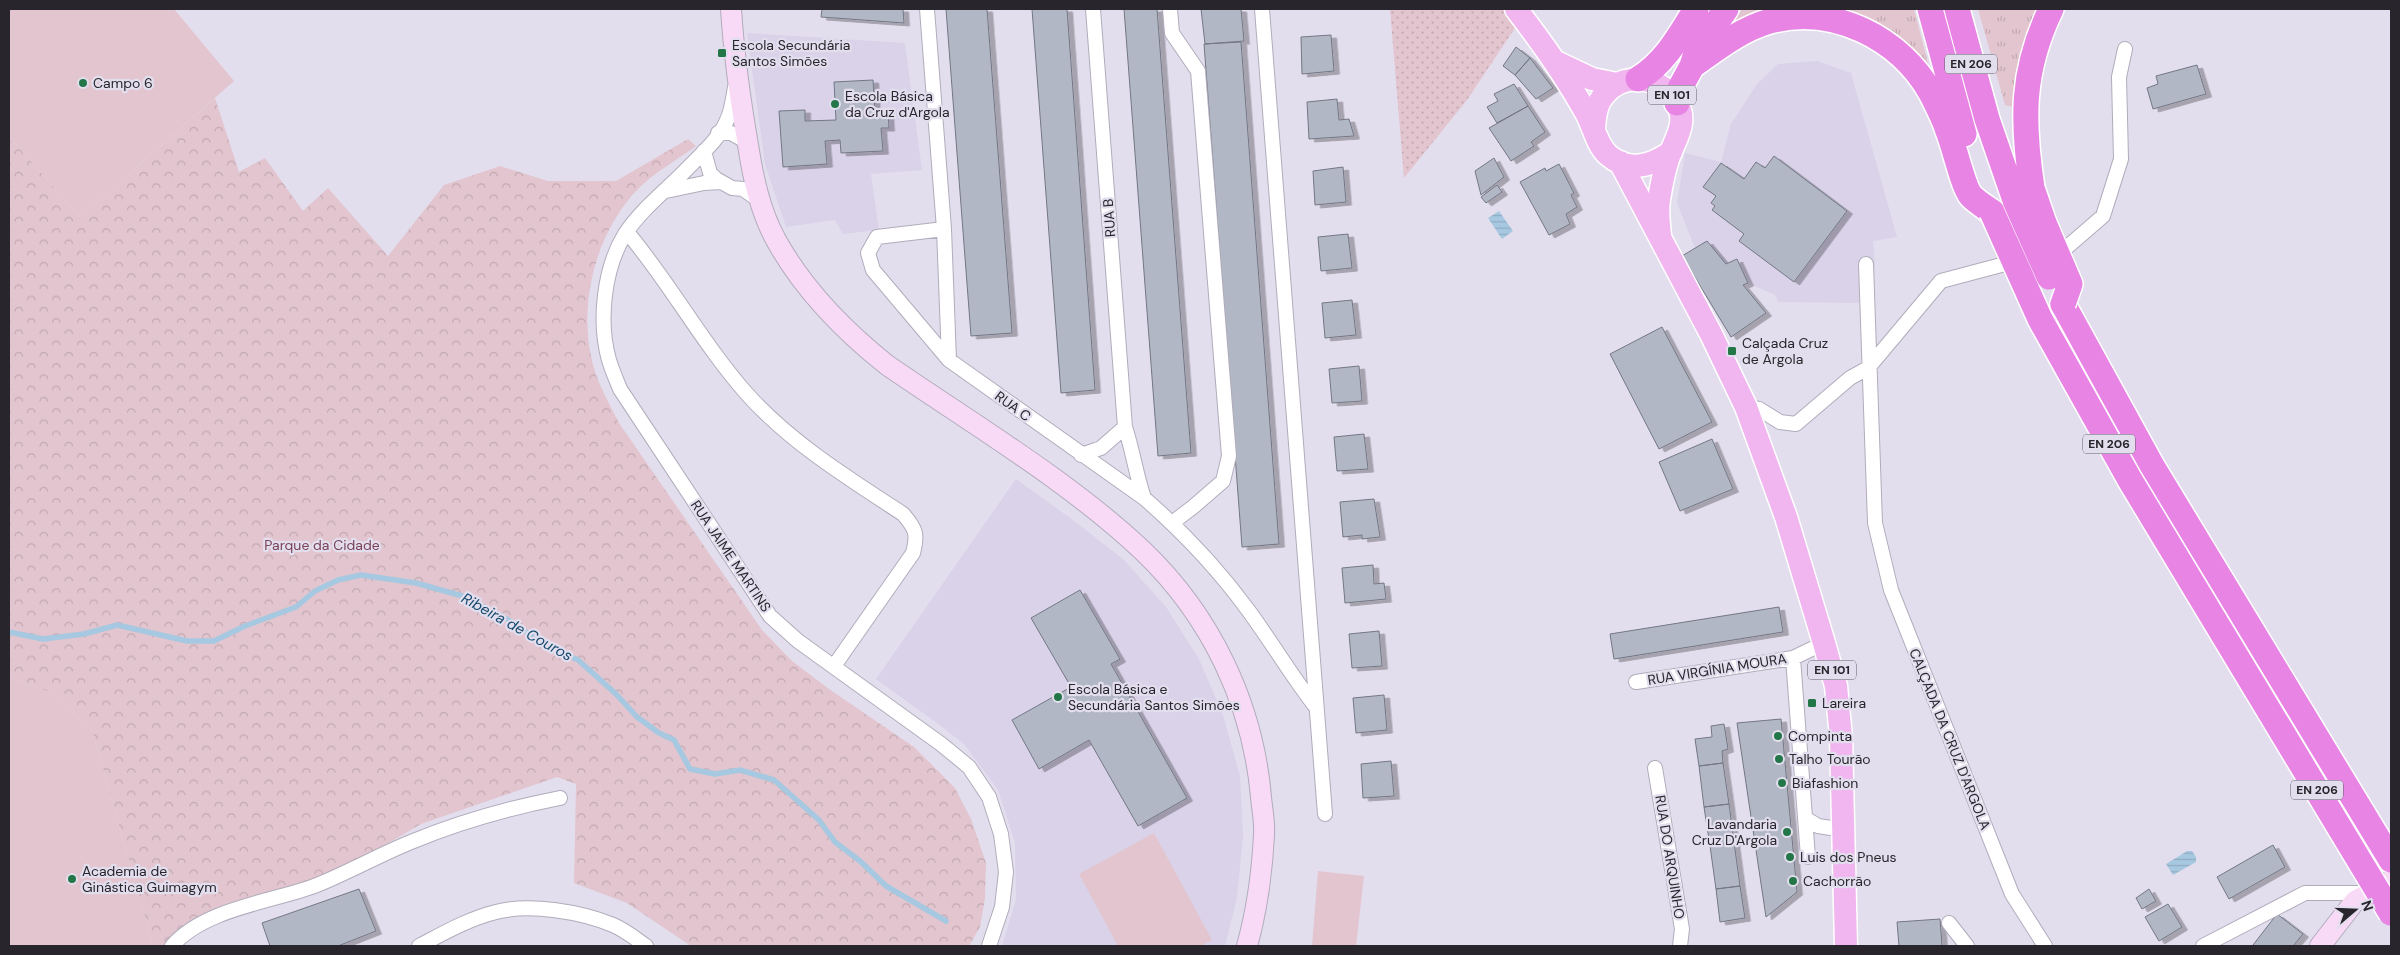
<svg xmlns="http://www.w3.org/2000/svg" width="2400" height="955" viewBox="0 0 2400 955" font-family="'DM Sans',sans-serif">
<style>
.built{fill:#d9d2e9}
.grass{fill:url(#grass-tufts)}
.park{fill:url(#park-crowns)}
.garden{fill:url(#garden-dots)}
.pitch{fill:#e2c5ce}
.water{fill:url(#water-rules)}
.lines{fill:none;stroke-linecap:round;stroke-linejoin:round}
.stream{stroke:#a7c8e1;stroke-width:5.5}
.building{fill:#b2b7c5;stroke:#737784;filter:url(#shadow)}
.street-casing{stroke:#b1acbb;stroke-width:16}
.secondary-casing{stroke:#b1acbb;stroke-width:22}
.primary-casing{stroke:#fff;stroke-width:25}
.highway-casing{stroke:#fff;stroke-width:28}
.street{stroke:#fff;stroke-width:14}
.secondary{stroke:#f8daf7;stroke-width:20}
.primary{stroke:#f1b6ef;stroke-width:22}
.highway{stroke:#e885e4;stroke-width:25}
.highway-bridge-casing{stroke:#fff;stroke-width:28;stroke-linecap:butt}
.highway-bridge{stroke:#e885e4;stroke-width:25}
.poi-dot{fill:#237647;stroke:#e3deee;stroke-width:2}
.labels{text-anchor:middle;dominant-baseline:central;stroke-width:4.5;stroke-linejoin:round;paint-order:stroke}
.shield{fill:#e3deee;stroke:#605d66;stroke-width:1}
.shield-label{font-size:12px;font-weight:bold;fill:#28262c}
.poi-label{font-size:14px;fill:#28262c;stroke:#e3deee;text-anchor:start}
.street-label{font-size:14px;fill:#28262c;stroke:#e3deee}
.park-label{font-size:14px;fill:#7a4357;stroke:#e3deee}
.water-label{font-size:15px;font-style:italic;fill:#164b6e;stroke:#e3deee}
</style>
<defs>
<pattern id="grass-tufts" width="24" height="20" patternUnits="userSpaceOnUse" patternTransform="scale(1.25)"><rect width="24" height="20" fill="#e2c5ce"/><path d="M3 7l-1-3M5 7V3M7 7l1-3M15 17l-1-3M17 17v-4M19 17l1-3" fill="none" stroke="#c2a9b1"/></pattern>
<pattern id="park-crowns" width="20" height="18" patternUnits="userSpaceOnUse" patternTransform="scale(1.25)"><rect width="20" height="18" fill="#e2c5ce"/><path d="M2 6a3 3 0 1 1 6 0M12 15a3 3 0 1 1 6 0" fill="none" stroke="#c2a9b1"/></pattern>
<pattern id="garden-dots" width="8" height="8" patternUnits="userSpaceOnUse" patternTransform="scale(1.25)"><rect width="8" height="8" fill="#e2c5ce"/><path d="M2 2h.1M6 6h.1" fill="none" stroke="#c2a9b1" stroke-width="1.8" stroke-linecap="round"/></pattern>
<pattern id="water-rules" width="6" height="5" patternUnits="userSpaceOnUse" patternTransform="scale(1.25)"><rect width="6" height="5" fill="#a7c8e1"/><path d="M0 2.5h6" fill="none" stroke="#90acc1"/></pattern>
<filter id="shadow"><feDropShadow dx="5.5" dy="3" stdDeviation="0" flood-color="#0004"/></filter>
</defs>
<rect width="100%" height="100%" fill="#e3deee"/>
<path class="built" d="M 747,33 L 905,43 L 922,170 L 871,174 L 879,230 L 843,234 L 835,220 L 786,227 L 765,164 Z
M 1817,61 L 1851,73 L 1897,237 L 1873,241 L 1875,268 L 1859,265 L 1859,303 L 1778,302 L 1775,295 L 1748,283 L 1737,259 L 1726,264 L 1707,241 L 1695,248 L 1677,203 L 1685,153 L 1721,162 L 1731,124 L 1757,84 L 1778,64 Z
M 1016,479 L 1077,523 L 1124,560 L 1166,607 L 1199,659 L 1223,715 L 1240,776 L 1243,836 L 1237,898 L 1225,946 L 1002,946 L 1016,900 L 1015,843 L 998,790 L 964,744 L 937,723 L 876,679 Z"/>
<path class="grass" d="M 1742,9 L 1772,9 L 1732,24 Z
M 1840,9 L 1914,9 L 1929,67 C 1903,41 1879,14 1840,9 Z
M 1978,9 L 2043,9 L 2017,108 L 2005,105 Z"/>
<path class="park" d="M 215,98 L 239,172 L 265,158 L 303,211 L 328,188 L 388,256 L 444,185 L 500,166 L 548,181 L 616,181 L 688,139 L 696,146 C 677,160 655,172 638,189 C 597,231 579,300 591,356 C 595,379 608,401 619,423 L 762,630 L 792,661 L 829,689 L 914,747 L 955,788 L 971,819 L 986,863 L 985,898 L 980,927 L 969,946 L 691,946 L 627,903 L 574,883 L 576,784 L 557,777 L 421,824 L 358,861 L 312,882 L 210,912 L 164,946 L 153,946 L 92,730 L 49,692 L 9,678 L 9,136 L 80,217 Z"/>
<path class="garden" d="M 1390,9 L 1507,9 L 1519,22 L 1467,100 L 1404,178 Z"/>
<path class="pitch" d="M 9,9 L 174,9 L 234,81 L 80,217 L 9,136 Z
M 9,678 L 49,692 L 92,730 L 153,946 L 9,946 Z
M 1154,833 L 1212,940 L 1201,946 L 1118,946 L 1079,874 Z
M 1318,871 L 1364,876 L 1356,946 L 1312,946 Z"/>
<path class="water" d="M 1499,211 L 1513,231 L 1502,239 L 1488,218 Z
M 2187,851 L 2192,851 L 2196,857 L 2196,862 L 2173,875 L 2166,864 Z"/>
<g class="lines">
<path class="stream" d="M 9,632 L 43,639 L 84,634 L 117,625 L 187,641 L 214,641 L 245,626 L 296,607 L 315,591 L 338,580 L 361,575 L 416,583 L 466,597 L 512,622 L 543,644 L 578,660 L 616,694 L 637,717 L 659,733 L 674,740 L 690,769 L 715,774 L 740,770 L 774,780 L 819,820 L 835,842 L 860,861 L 886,886 L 946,921"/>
</g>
<path class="building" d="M 822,9 L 903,9 L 904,23 L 821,17 Z
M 946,9 L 987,9 L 1012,333 L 971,336 Z
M 1032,9 L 1067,9 L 1095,390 L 1061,393 Z
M 1124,9 L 1157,9 L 1191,453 L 1158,456 Z
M 1201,9 L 1241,9 L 1244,41 L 1205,44 Z
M 1331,35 L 1334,71 L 1302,74 L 1301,37 Z
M 1241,42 L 1279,544 L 1242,547 L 1204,44 Z
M 1516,47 L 1530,58 L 1515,75 L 1503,66 Z
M 1530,58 L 1553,88 L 1536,99 L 1515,75 Z
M 2197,65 L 2206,94 L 2153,109 L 2147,88 L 2158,84 L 2156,76 Z
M 873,80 L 875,112 L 888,112 L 889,128 L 881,128 L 883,151 L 841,153 L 840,140 L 825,141 L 827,164 L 783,167 L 779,111 L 805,110 L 805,121 L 836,120 L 834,82 Z
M 1514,84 L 1528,106 L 1497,123 L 1487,107 L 1498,101 L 1494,94 Z
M 1337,99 L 1339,120 L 1349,119 L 1354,136 L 1309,139 L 1307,102 Z
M 1528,106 L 1545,132 L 1531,142 L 1534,146 L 1511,161 L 1489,128 Z
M 1774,156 L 1847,211 L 1794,282 L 1739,241 L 1744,234 L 1712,210 L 1715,206 L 1711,203 L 1716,196 L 1703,187 L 1721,163 L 1744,179 L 1756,162 L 1765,168 Z
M 1494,158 L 1504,177 L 1481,195 L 1475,171 Z
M 1559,164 L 1574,193 L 1571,195 L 1577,207 L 1566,214 L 1570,224 L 1549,235 L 1520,182 L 1545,168 L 1546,171 Z
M 1343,167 L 1346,202 L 1315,205 L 1313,171 Z
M 1497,185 L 1502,192 L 1486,203 L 1481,197 Z
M 1348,234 L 1352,268 L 1321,271 L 1318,237 Z
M 1707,241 L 1726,264 L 1737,259 L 1748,283 L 1743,285 L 1766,313 L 1731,337 L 1682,256 Z
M 1352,300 L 1356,335 L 1325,338 L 1322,303 Z
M 1662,327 L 1712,422 L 1659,449 L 1610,354 Z
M 1359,366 L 1362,401 L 1332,403 L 1329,369 Z
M 1364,434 L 1368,469 L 1337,471 L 1334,437 Z
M 1712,439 L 1733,489 L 1680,511 L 1659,462 Z
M 1374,499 L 1380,537 L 1362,539 L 1362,535 L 1343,537 L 1340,502 Z
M 1373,565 L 1374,584 L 1384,583 L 1386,599 L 1345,603 L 1342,568 Z
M 1080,590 L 1120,659 L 1111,664 L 1187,798 L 1138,826 L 1089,740 L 1039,769 L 1012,720 L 1071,687 L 1031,618 Z
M 1779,607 L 1783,632 L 1614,659 L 1610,634 Z
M 1379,631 L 1382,666 L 1352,668 L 1349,634 Z
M 1384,695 L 1387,730 L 1356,733 L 1353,698 Z
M 1781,719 L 1797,892 L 1766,917 L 1737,723 Z
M 1724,724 L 1728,749 L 1722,751 L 1723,763 L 1699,766 L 1695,739 L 1712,737 L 1711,726 Z
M 1391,761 L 1394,796 L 1363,798 L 1361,764 Z
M 1723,763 L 1729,804 L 1704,807 L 1699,766 Z
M 1729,804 L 1734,842 L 1710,846 L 1704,807 Z
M 1734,842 L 1740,886 L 1716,889 L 1710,846 Z
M 2273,845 L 2285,867 L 2229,899 L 2217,877 Z
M 1740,886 L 1745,918 L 1720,922 L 1716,889 Z
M 359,889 L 376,931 L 338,946 L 270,946 L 262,923 Z
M 2149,889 L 2156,901 L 2142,909 L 2136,898 Z
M 2168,904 L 2182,927 L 2159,941 L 2145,917 Z
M 2277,914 L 2303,934 L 2293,946 L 2255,946 L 2253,945 Z
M 1940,919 L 1942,946 L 1899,946 L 1897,922 Z"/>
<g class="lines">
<defs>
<path id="street" d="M 927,9 L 944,229 L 949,360 L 1144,498 C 1182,531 1218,569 1248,610 C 1271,641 1291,675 1315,706
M 1093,9 L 1125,427 C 1133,451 1136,475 1144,498
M 1170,9 L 1172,33 L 1198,71 L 1229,456 L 1223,481 L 1193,507 L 1172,523
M 1262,9 L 1325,814
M 735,87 C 733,97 732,110 727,120 C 720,139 697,158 683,173 C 664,192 640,211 625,234 C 604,268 598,321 609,360 C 612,370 616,379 620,389 L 770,616 L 798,641 L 941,744 L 969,767 L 989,797 L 1001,834 L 1006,872 L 1002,907 L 989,946
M 718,133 L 731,133 L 747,142
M 704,151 L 710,173 L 716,179 L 732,188 L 743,189 L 760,201
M 666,191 L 704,183 L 721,182
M 944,229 L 877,237 L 868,253 L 873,270 L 949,360
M 627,232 C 670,283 702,343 747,394 C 791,443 848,478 903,514 C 916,529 918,534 913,553 L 834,666
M 2050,252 L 2066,248 L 2103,216 L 2121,159 L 2119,77 L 2125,49
M 1866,264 L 1875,523 L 1891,590 L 2012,894 L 2045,946
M 1746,407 L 1759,409 L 1780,422 L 1796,424 L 1850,378 L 1868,368 L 1941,281 L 2020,260
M 1081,455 L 1101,448 L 1125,427
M 1793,658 L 1808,857
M 1636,682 L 1793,658 L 1824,643
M 1655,768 L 1682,929 L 1680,946
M 1805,818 L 1818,826 L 1844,830
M 1949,923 L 1967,946
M 172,946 C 205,908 273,902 317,885 C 349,872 379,855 411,842 C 459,822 509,808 560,798
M 419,946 C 444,933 468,919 496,912 C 530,903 582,912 613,925 C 625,930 636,939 646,946
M 2203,946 L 2305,893 L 2367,893"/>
<path id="secondary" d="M 731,9 C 734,55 740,99 748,145 C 753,177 760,211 776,240 C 803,289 843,330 887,365 C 971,423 1069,481 1143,551 C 1211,616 1253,704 1261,797 C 1262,809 1265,822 1264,835 C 1262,873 1257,910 1247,946
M 2320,946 L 2355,901 L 2391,881"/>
<path id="primary" d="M 1516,9 C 1541,41 1565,75 1585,111 C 1593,124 1596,144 1608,155 C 1629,173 1651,166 1671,152
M 1556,62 L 1592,79 L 1617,84
M 1594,128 C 1595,116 1596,104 1604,95 C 1624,71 1660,76 1676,101 C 1689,122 1675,139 1668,159 C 1664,172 1661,186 1659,200 C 1657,211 1659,224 1660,235
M 1620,162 L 1711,334 L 1746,407 L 1786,517 L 1824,643 L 1836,686 L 1841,737 L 1846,946"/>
<path id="highway" d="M 1930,9 L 1964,134
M 1957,9 L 1987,119 L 2016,203
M 1692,66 C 1716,49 1741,29 1770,21 C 1833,4 1900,38 1931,93 C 1937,105 1944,118 1948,131 C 1954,145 1963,187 1971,196 C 1977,202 1985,207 1992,212
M 1638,79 C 1665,63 1680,35 1696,9
M 1677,103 L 1680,88 L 1692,66 L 1697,50 L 1726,9
M 2032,188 C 2022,121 2021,71 2051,9
M 2063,304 L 2152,466 L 2391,860"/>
</defs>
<use href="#street" class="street-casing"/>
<use href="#secondary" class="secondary-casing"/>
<use href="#primary" class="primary-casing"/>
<use href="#highway" class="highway-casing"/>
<use href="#street" class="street"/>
<use href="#secondary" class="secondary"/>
<use href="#primary" class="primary"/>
<use href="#highway" class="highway"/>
<defs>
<path id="highway-bridge" d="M 2032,188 L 2044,223 L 2070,284 L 2063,304
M 2016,203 L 2049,277
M 1992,212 L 2040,319 L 2130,480 L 2391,913"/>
</defs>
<use href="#highway-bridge" class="highway-bridge-casing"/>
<use href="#highway-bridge" class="highway-bridge"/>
</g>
<g class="poi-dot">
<rect x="717" y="48" width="10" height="10" rx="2.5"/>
<circle cx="83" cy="83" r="5"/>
<circle cx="835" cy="104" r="5"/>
<rect x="1727" y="346" width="10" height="10" rx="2.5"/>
<circle cx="1058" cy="697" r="5"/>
<rect x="1807" y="698" width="10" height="10" rx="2.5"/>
<circle cx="1778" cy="736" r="5"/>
<circle cx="1779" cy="759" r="5"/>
<circle cx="1782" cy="783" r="5"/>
<circle cx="1787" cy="832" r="5"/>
<circle cx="1790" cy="857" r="5"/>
<circle cx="72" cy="879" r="5"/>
<circle cx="1793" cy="881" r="5"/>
</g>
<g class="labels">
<g class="shield">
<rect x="1945" y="54.5" width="52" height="19" rx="4"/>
<rect x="1648" y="85.5" width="48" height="19" rx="4"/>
<rect x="2083" y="434.5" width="52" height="19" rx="4"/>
<rect x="1808" y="660.5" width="48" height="19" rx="4"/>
<rect x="2291" y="780.5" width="52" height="19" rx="4"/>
</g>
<g class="shield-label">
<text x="1971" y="64">EN 206</text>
<text x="1672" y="95">EN 101</text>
<text x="2109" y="444">EN 206</text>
<text x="1832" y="670">EN 101</text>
<text x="2317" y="790">EN 206</text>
</g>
<g class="poi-label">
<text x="732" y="45">Escola Secundária<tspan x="732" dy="16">Santos Simões</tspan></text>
<text x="93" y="83">Campo 6</text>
<text x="845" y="96">Escola Básica<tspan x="845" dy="16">da Cruz d'Argola</tspan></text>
<text x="1742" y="343">Calçada Cruz<tspan x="1742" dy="16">de Argola</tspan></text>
<text x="1068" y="689">Escola Básica e<tspan x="1068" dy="16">Secundária Santos Simões</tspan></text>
<text x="1822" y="703">Lareira</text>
<text x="1788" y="736">Compinta</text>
<text x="1789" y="759">Talho Tourão</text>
<text x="1792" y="783">Biafashion</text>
<text x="1777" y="824" text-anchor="end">Lavandaria<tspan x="1777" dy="16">Cruz D'Argola</tspan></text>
<text x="1800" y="857">Luis dos Pneus</text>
<text x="82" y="871">Academia de<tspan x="82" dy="16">Ginástica Guimagym</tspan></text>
<text x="1803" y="881">Cachorrão</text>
</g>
<g class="street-label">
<text transform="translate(1109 218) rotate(-94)">RUA B</text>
<text transform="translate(1013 406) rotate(36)">RUA C</text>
<text transform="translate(731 556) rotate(56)">RUA JAIME MARTINS</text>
<text transform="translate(1717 669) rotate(-9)">RUA VIRGÍNIA MOURA</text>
<text transform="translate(1950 739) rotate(68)">CALÇADA DA CRUZ D'ARGOLA</text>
<text transform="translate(1670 857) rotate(81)">RUA DO ARQUINHO</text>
</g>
<g class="park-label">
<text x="322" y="545">Parque da Cidade</text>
</g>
<g class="water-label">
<text transform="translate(517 627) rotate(29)">Ribeira de Couros</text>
</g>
</g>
<rect width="2400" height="955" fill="none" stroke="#28262c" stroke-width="20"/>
<g transform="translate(2355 910) rotate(71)" stroke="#e3deee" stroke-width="4" paint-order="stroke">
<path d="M0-4L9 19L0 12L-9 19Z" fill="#28262c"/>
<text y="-8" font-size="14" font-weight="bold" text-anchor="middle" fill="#28262c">N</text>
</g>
</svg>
